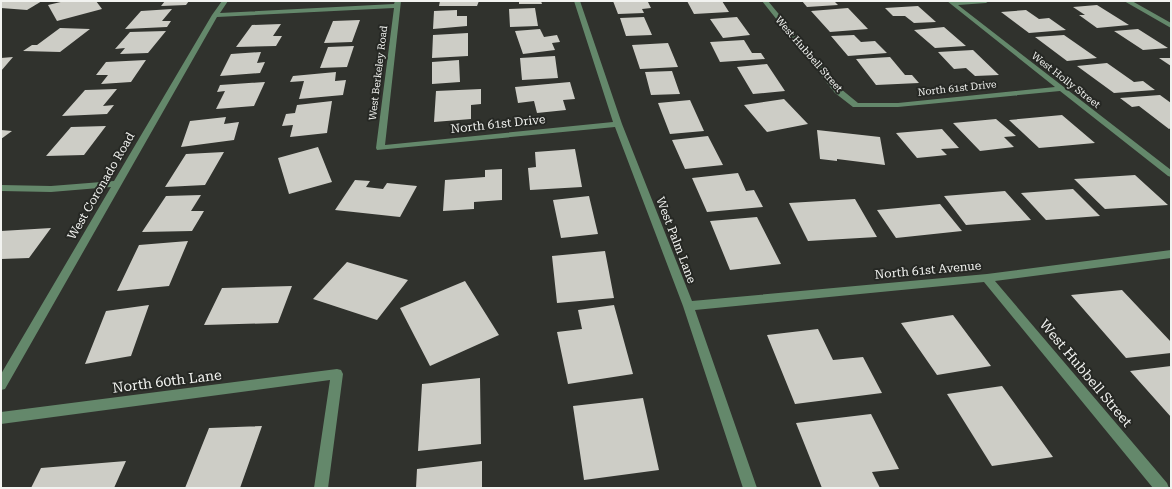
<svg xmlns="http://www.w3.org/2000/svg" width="1172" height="489" viewBox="0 0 1172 489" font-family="'Roboto Serif',serif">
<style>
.building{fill:#cdcdc6}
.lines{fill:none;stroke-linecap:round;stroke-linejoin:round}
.minor{fill:#64886b;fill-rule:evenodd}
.labels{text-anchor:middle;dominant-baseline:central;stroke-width:4;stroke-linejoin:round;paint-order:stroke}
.far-street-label{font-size:10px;fill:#f2f3f0;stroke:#262824}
.street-label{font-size:12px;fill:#f2f3f0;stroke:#262824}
.near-street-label{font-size:14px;fill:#f2f3f0;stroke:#262824}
</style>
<rect width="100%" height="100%" fill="#30322d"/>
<path class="building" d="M 4,1 L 42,1 L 27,10 L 1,8 L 1,2 Z
M 65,1 L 96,1 L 102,9 L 57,21 L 48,5 Z
M 165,1 L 189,1 L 186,5 L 161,6 Z
M 440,1 L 479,1 L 477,6 L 439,6 Z
M 519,1 L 541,1 L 542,4 L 519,4 Z
M 613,1 L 648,2 L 651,8 L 642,9 L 644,13 L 618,14 Z
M 687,1 L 722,1 L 729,12 L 694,14 Z
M 802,1 L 834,1 L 838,5 L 807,7 Z
M 1097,5 L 1129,25 L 1097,28 L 1079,15 L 1085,15 L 1073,7 Z
M 918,6 L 936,22 L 914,23 L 905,16 L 893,16 L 885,8 Z
M 535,8 L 538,26 L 510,27 L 509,9 Z
M 848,8 L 868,29 L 830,32 L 811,11 Z
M 172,9 L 162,21 L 171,21 L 167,27 L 125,29 L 141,11 Z
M 457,10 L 457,16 L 467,16 L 467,26 L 433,29 L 434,11 Z
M 1026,10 L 1039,19 L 1049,18 L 1066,30 L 1029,33 L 1001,12 Z
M 644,17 L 652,35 L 626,36 L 620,18 Z
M 737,17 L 750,35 L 723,38 L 710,19 Z
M 360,20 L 352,42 L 324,43 L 333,21 Z
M 281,24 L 273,36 L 282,36 L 276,46 L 236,47 L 252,25 Z
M 944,27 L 966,46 L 935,48 L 914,30 Z
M 60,28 L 90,29 L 60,52 L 23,51 L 32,45 L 37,45 Z
M 540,29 L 544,37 L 557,35 L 560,42 L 552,43 L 555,50 L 523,54 L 515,31 Z
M 1138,29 L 1168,48 L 1143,50 L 1114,31 Z
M 166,31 L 148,53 L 120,54 L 125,48 L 115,49 L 130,32 Z
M 468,33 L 468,56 L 432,58 L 433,35 Z
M 854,35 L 861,42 L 875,41 L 887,53 L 848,56 L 831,36 Z
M 1064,35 L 1097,58 L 1067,61 L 1035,37 Z
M 744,40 L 752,53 L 761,53 L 765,59 L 720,62 L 710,42 Z
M 668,43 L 678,67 L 640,69 L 632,45 Z
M 354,46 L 347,67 L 320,68 L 328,47 Z
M 973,50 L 999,75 L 975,76 L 966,68 L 954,69 L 938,52 Z
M 261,52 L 257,63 L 265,62 L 260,73 L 220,76 L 231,54 Z
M 555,56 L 558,78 L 522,80 L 520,58 Z
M 13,57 L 1,71 L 1,58 Z
M 890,57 L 905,75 L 912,75 L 919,83 L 876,85 L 856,59 Z
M 1159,58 L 1171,58 L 1171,66 Z
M 146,60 L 131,82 L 101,84 L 108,75 L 96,75 L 106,62 Z
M 459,60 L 460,82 L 432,84 L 432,62 Z
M 1107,63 L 1134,82 L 1143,81 L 1155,90 L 1114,93 L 1077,66 Z
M 767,64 L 785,91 L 753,94 L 737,67 Z
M 672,71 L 680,94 L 651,95 L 645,72 Z
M 336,72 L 335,81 L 346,80 L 343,95 L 299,99 L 304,81 L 290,82 L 293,76 Z
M 265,82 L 254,106 L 216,109 L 225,91 L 217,92 L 220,85 Z
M 570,82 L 575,99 L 563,100 L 566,110 L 537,113 L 534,101 L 518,103 L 515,87 Z
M 117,89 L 103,106 L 114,105 L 107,114 L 62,116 L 85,90 Z
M 481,89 L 481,104 L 471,105 L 471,119 L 434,122 L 436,91 Z
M 1160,95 L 1171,103 L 1171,128 L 1169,129 L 1139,106 L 1132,107 L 1120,98 Z
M 784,99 L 808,124 L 767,132 L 744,105 Z
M 690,100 L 704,131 L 670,134 L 658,103 Z
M 332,101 L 327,133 L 290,137 L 293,125 L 282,126 L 286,114 L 295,113 L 297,105 Z
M 1062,115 L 1095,143 L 1039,148 L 1009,120 Z
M 226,117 L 224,124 L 239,122 L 234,140 L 181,147 L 190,121 Z
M 996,119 L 1016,136 L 1004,137 L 1014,147 L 980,151 L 953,123 Z
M 106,126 L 84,155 L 46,156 L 71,127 Z
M 942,129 L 959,148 L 941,149 L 947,155 L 917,158 L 896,133 Z
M 1,130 L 12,131 L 1,139 Z
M 817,130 L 880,137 L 885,165 L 837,159 L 837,161 L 820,159 Z
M 708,136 L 723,165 L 685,169 L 672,140 Z
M 318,147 L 332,182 L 289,194 L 278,158 Z
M 575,149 L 582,187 L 530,190 L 528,168 L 536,167 L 535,152 Z
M 224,152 L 205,185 L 165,187 L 186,154 Z
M 502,169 L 502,200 L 474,202 L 474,209 L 443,211 L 445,180 L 485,177 L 485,170 Z
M 738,173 L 746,191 L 754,190 L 763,207 L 707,212 L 692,178 Z
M 1135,175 L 1168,205 L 1105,209 L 1074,179 Z
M 355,180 L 370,181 L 366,187 L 383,189 L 387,183 L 417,186 L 400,217 L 335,210 Z
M 1073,189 L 1100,216 L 1046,220 L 1021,193 Z
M 1005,191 L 1031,220 L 966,225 L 944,196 Z
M 201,195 L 191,211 L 204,211 L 192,231 L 142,232 L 166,196 Z
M 589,196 L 598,234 L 561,238 L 553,200 Z
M 855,199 L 877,237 L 808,241 L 789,203 Z
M 940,204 L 962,231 L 896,238 L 877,210 Z
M 757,217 L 781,264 L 730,270 L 710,221 Z
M 51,228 L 29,258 L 1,259 L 1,231 Z
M 188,241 L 169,286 L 117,291 L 139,245 Z
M 605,251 L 614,298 L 557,303 L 552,256 Z
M 347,262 L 408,280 L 377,320 L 313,299 Z
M 465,281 L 499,335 L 430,366 L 400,308 Z
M 292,286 L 278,323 L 204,325 L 222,288 Z
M 1122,290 L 1171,342 L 1171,353 L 1126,358 L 1071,295 Z
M 149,305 L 131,356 L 85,364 L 106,311 Z
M 614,305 L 633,374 L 568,384 L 557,332 L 582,329 L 578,310 Z
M 953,315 L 991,366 L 937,375 L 901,323 Z
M 818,329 L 833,360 L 863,357 L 882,393 L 795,404 L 767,335 Z
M 1171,366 L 1171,417 L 1130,371 Z
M 480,378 L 481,444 L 418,451 L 422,384 Z
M 1002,386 L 1053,457 L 992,466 L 947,394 Z
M 643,398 L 659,470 L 584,480 L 573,406 Z
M 871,414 L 899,469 L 872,472 L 880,488 L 822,488 L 796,423 Z
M 262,426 L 240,488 L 185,488 L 209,428 Z
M 126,461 L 114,488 L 31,488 L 41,468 Z
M 482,461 L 482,488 L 416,488 L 417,469 Z"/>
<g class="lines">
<path class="minor" d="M 222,1 L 228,1 L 220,13 L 394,4 L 395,1 L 401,1 L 385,145 L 613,122 L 574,1 L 580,1 L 622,124 L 692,301 L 987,274 L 1171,250 L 1171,258 L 995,281 L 1167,483 L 1169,488 L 1153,488 L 984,282 L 695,310 L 757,488 L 743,488 L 683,306 L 615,127 L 377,150 L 376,148 L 394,8 L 217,17 L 5,389 L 1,390 L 1,374 L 111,187 L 51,192 L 1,191 L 1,185 L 51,186 L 114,181 L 212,15 Z
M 762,1 L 768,1 L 841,89 L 858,103 L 898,103 L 1055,87 L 947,1 L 989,1 L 986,3 L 958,5 L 1171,170 L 1171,177 L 1168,176 L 1060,91 L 898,107 L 853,107 L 835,93 Z
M 1124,1 L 1132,1 L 1171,23 L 1171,28 Z
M 337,369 L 341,370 L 343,374 L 328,488 L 314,488 L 330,380 L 1,424 L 1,412 Z"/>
</g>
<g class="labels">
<g class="far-street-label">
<text transform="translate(809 54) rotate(49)">West Hubbell Street</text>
<text transform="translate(378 73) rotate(-83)">West Berkeley Road</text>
<text transform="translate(1066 80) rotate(38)">West Holly Street</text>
<text transform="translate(957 88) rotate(-6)">North 61st Drive</text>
</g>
<g class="street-label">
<text transform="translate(498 124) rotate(-6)">North 61st Drive</text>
<text transform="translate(101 186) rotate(-60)">West Coronado Road</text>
<text transform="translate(676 240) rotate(69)">West Palm Lane</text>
<text transform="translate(928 270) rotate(-5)">North 61st Avenue</text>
</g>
<g class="near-street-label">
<text transform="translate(1086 373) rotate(50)">West Hubbell Street</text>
<text transform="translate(167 381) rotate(-7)">North 60th Lane</text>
</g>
</g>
<rect width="1172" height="489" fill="none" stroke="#f2f3f0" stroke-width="4"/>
</svg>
